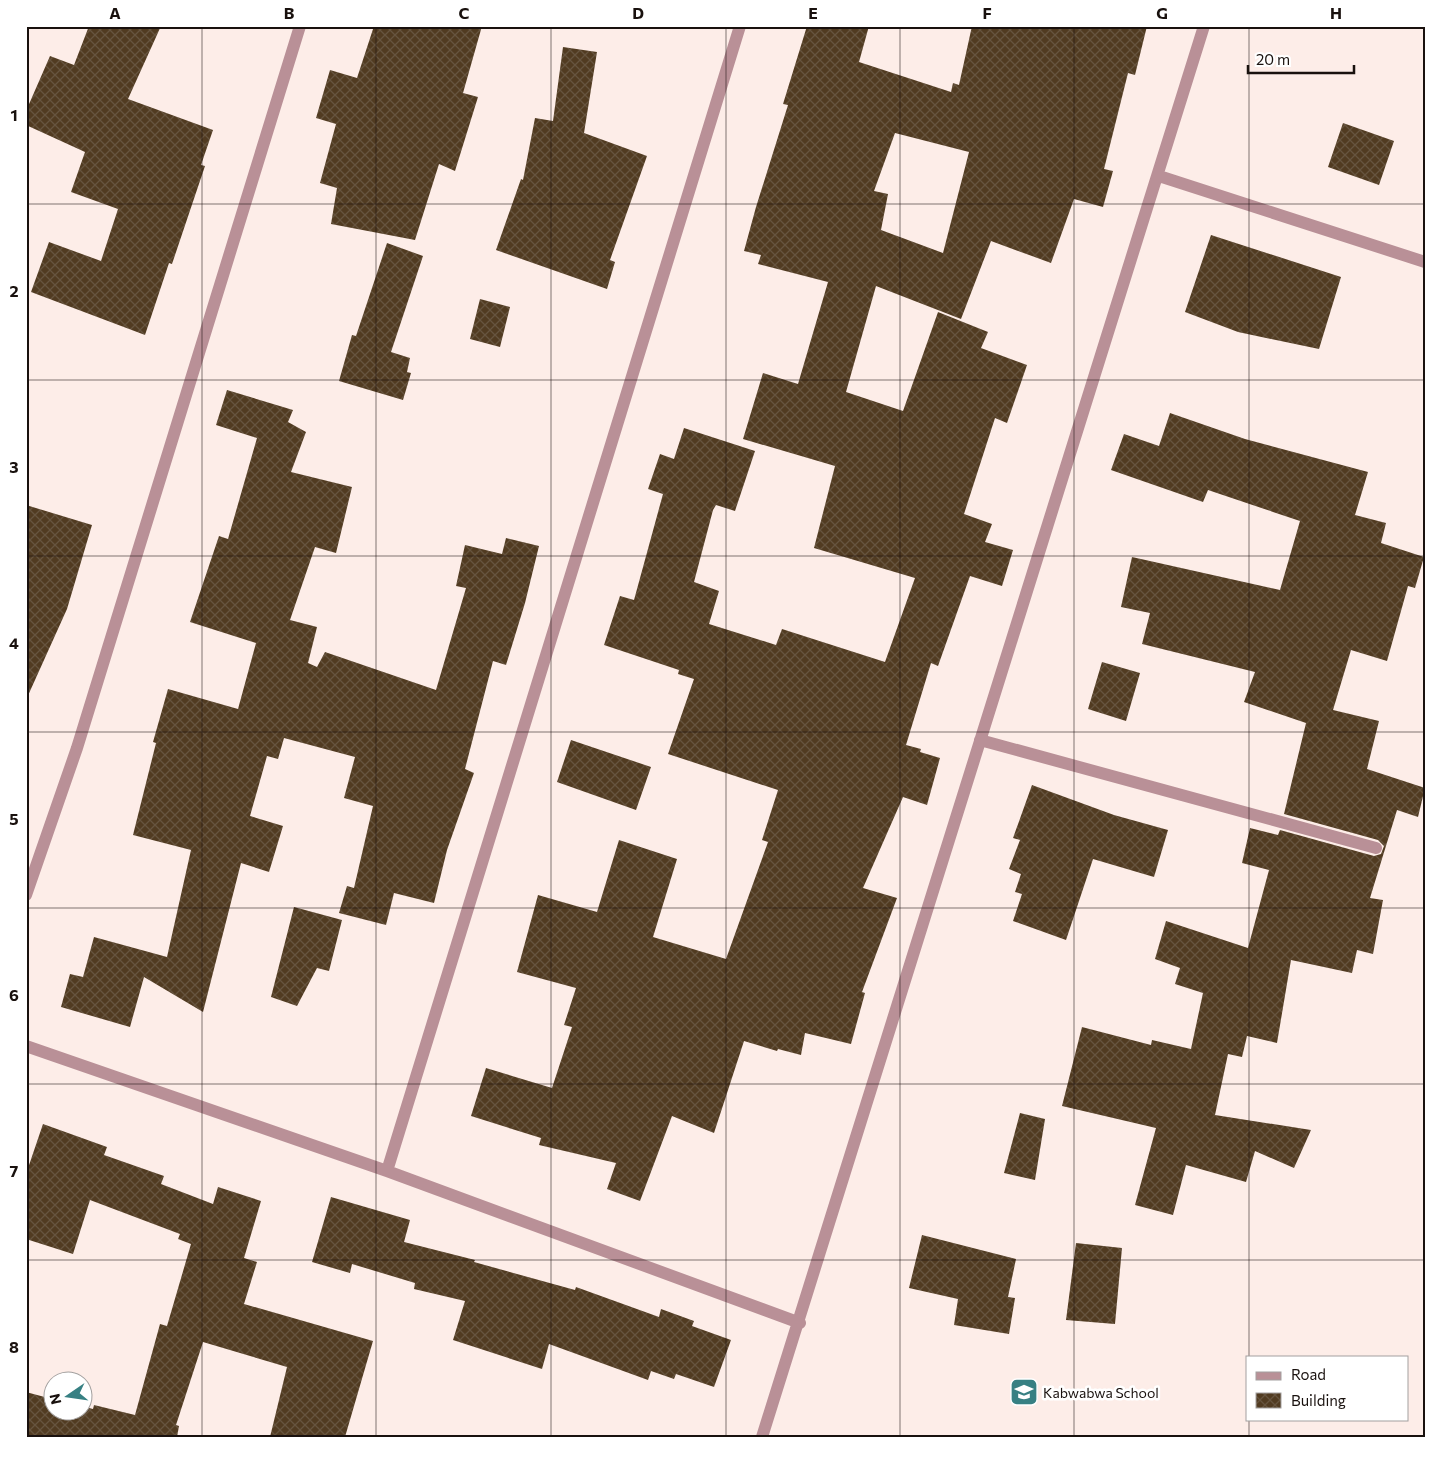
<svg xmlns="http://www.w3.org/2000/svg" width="1451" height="1463" viewBox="0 0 1451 1463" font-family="Commissioner,sans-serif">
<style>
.building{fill:url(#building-cross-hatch);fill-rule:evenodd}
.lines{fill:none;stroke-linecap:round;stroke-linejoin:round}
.minor{stroke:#b99097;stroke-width:12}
.grid{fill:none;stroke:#19110e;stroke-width:1;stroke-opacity:0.55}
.labels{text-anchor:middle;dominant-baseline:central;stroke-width:5;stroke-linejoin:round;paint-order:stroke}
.poi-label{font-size:14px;fill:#19110e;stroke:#fff;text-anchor:start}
.neatline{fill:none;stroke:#19110e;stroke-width:2}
.grid-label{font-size:16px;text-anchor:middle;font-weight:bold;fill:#19110e}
</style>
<defs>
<pattern id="building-cross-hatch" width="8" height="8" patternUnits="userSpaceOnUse" patternTransform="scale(1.25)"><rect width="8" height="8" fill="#513b21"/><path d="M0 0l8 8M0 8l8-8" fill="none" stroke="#66543f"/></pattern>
</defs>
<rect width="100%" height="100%" fill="#fdede8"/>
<path class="building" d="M 89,26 L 161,26 L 128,99 L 213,130 L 201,165 L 205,166 L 172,264 L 169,263 L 145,335 L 31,292 L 49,242 L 101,261 L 118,209 L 71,192 L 85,152 L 26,125 L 26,111 L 50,56 L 74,65 Z
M 374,26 L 482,26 L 463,93 L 478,97 L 455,171 L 439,164 L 415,240 L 331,224 L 337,188 L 320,183 L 336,124 L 316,118 L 330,70 L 357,78 Z
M 807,26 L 869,26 L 859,62 L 951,92 L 953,83 L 959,85 L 972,26 L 1147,26 L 1135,75 L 1128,73 L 1104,169 L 1113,171 L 1103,207 L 1074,199 L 1051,263 L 991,241 L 961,319 L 876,286 L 846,392 L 903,411 L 938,312 L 988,332 L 981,348 L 1027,365 L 1007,423 L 995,418 L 964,514 L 992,524 L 985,542 L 1013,550 L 1002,586 L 970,576 L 938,666 L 931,663 L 906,745 L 921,749 L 920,752 L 940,758 L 927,805 L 903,797 L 863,888 L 897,898 L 862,992 L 865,993 L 851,1044 L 805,1033 L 801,1055 L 778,1049 L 777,1051 L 744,1041 L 714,1133 L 672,1116 L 640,1201 L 607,1189 L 616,1163 L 539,1145 L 541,1138 L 471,1116 L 486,1068 L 552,1088 L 572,1027 L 564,1025 L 576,988 L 517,972 L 538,895 L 597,912 L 619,840 L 677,859 L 653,937 L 726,959 L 768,842 L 762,840 L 778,790 L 668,754 L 694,679 L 678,674 L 679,670 L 604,645 L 620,596 L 634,600 L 663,494 L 648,489 L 660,454 L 674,459 L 684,428 L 755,451 L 735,511 L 716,505 L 713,510 L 694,582 L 719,591 L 709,624 L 776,645 L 782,629 L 885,662 L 915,578 L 814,548 L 835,466 L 743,439 L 763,373 L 798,384 L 828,282 L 758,264 L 761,255 L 744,251 L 756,207 L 788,105 L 783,104 ZM 895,133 L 969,152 L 943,253 L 881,230 L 888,194 L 874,191 Z
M 563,47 L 597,52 L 584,133 L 647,156 L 610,260 L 615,262 L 607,289 L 496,250 L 521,179 L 523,180 L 535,118 L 553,121 Z
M 1343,123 L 1394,141 L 1379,185 L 1328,167 Z
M 1211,235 L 1341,277 L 1319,349 L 1238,332 L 1185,312 Z
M 387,243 L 423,256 L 391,352 L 410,358 L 407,372 L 411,373 L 403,400 L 339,381 L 352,335 L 356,336 Z
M 480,299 L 510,307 L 500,347 L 470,339 Z
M 227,390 L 293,410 L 288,422 L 306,432 L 291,472 L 352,487 L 336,553 L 315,547 L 290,620 L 317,627 L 308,663 L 317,667 L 325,652 L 436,690 L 466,588 L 456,586 L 465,545 L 502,554 L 506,538 L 539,546 L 525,603 L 506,665 L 493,661 L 465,769 L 474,773 L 447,850 L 434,903 L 394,893 L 386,925 L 339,913 L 347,886 L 354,888 L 373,806 L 344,798 L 355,757 L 284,738 L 278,759 L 267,756 L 250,816 L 283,826 L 269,872 L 241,863 L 203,1012 L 144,977 L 130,1027 L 61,1007 L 70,974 L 83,977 L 94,937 L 167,957 L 191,850 L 133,835 L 156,743 L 153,742 L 168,689 L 238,709 L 256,643 L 190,622 L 219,536 L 228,539 L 257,438 L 216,425 Z
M 1170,413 L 1245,439 L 1368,472 L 1355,515 L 1386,523 L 1381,543 L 1424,557 L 1415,588 L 1408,586 L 1387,661 L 1351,650 L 1333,710 L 1379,721 L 1367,769 L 1425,788 L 1418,817 L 1397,810 L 1370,898 L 1383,900 L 1373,954 L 1357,950 L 1352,973 L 1291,960 L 1277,1043 L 1247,1036 L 1242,1057 L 1228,1054 L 1215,1115 L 1311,1130 L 1294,1168 L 1255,1151 L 1246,1182 L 1186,1165 L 1173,1215 L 1135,1205 L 1156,1128 L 1062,1106 L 1082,1027 L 1151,1045 L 1152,1040 L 1191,1049 L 1203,993 L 1175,984 L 1180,968 L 1155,959 L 1166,921 L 1248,948 L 1269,870 L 1242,863 L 1250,828 L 1278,835 L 1280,830 L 1374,856 L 1381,854 L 1384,846 L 1378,840 L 1284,814 L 1306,723 L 1244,702 L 1255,672 L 1142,644 L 1150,613 L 1121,607 L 1132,557 L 1280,590 L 1300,521 L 1208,490 L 1203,502 L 1111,470 L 1124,434 L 1159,446 Z
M 26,505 L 92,525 L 67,609 L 26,700 Z
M 1102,662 L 1140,673 L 1126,721 L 1088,709 Z
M 571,740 L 651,767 L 636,810 L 557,782 Z
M 1032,785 L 1114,815 L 1168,830 L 1154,877 L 1093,859 L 1066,940 L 1013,921 L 1022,894 L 1015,892 L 1021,874 L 1009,869 L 1020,840 L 1013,838 Z
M 294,907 L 342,920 L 329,971 L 317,968 L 297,1006 L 271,997 Z
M 1020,1113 L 1045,1119 L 1035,1180 L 1004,1173 Z
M 43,1124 L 107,1147 L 104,1155 L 164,1176 L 161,1184 L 213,1204 L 218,1187 L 261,1201 L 244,1258 L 257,1262 L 244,1304 L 373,1341 L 345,1437 L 270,1437 L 287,1367 L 203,1342 L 176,1425 L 179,1426 L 177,1437 L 26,1437 L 26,1392 L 52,1399 L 52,1410 L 82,1410 L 82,1406 L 93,1409 L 94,1405 L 135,1415 L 160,1324 L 167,1326 L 191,1244 L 178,1239 L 180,1234 L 90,1200 L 73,1254 L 26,1239 L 26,1174 Z
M 331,1197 L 410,1220 L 404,1242 L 475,1260 L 474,1262 L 575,1290 L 576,1287 L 659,1317 L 661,1309 L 694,1321 L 692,1326 L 731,1340 L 714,1387 L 676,1374 L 674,1379 L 651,1371 L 648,1380 L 549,1344 L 542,1369 L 453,1340 L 465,1301 L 414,1289 L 415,1283 L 352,1264 L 350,1273 L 312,1262 Z
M 922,1235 L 1016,1259 L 1008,1297 L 1015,1298 L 1009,1334 L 954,1325 L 958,1299 L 909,1288 Z
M 1076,1243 L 1122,1248 L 1115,1324 L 1066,1320 Z"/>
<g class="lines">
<path class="minor" d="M 1159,176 L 1425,262
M 980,740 L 1376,848
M 26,895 L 77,748 L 300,26
M 26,1046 L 387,1171 L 800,1323
M 387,1171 L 740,26
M 762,1437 L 1204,26"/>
</g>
<path class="grid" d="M 202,26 L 202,1437M 376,26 L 376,1437M 551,26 L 551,1437M 726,26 L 726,1437M 900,26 L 900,1437M 1074,26 L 1074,1437M 1249,26 L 1249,1357M 26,204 L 1425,204M 26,380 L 1425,380M 26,556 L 1425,556M 26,732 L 1425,732M 26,908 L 1425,908M 26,1084 L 1425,1084M 26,1260 L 1425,1260M 1249,1419 L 1249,1437"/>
<defs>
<symbol id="school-square" viewBox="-11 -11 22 22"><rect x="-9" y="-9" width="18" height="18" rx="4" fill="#378083" stroke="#fff"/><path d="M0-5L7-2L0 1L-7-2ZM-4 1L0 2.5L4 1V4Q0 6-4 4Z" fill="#fff"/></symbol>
</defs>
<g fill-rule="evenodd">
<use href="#school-square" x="1008" y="1376" width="32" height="32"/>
</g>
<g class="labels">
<g class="poi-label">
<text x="1043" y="1392">Kabwabwa School</text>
</g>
</g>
<rect width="1451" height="1463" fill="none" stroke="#ffffff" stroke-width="55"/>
<rect x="1246" y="1356" width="162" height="65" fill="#ffffff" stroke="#a3a09f"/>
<rect x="1256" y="1372" width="25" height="8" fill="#b99097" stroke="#a3a09f"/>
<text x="1291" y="1380" font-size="15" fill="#19110e">Road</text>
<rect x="1256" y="1393" width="25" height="15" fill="url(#building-cross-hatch)" stroke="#a3a09f"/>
<text x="1291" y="1406" font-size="15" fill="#19110e">Building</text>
<g transform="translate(68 1396) rotate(257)"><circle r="24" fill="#ffffff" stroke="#a3a09f"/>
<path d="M0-4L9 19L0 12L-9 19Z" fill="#378083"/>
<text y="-8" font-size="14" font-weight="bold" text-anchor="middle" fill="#19110e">N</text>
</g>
<path d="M1248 65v8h106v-8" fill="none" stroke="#19110e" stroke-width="2.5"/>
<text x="1256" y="65" font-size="15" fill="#19110e" stroke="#ffffff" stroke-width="4" paint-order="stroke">20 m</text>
<rect x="28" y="28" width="1396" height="1408" class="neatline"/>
<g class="grid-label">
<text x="115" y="19">A</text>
<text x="289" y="19">B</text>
<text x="464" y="19">C</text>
<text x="638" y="19">D</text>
<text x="813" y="19">E</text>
<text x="987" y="19">F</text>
<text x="1162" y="19">G</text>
<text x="1336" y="19">H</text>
<text x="14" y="121">1</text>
<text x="14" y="297">2</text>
<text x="14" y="473">3</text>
<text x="14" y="649">4</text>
<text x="14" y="825">5</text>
<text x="14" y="1001">6</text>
<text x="14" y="1177">7</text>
<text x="14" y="1353">8</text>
</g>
</svg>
